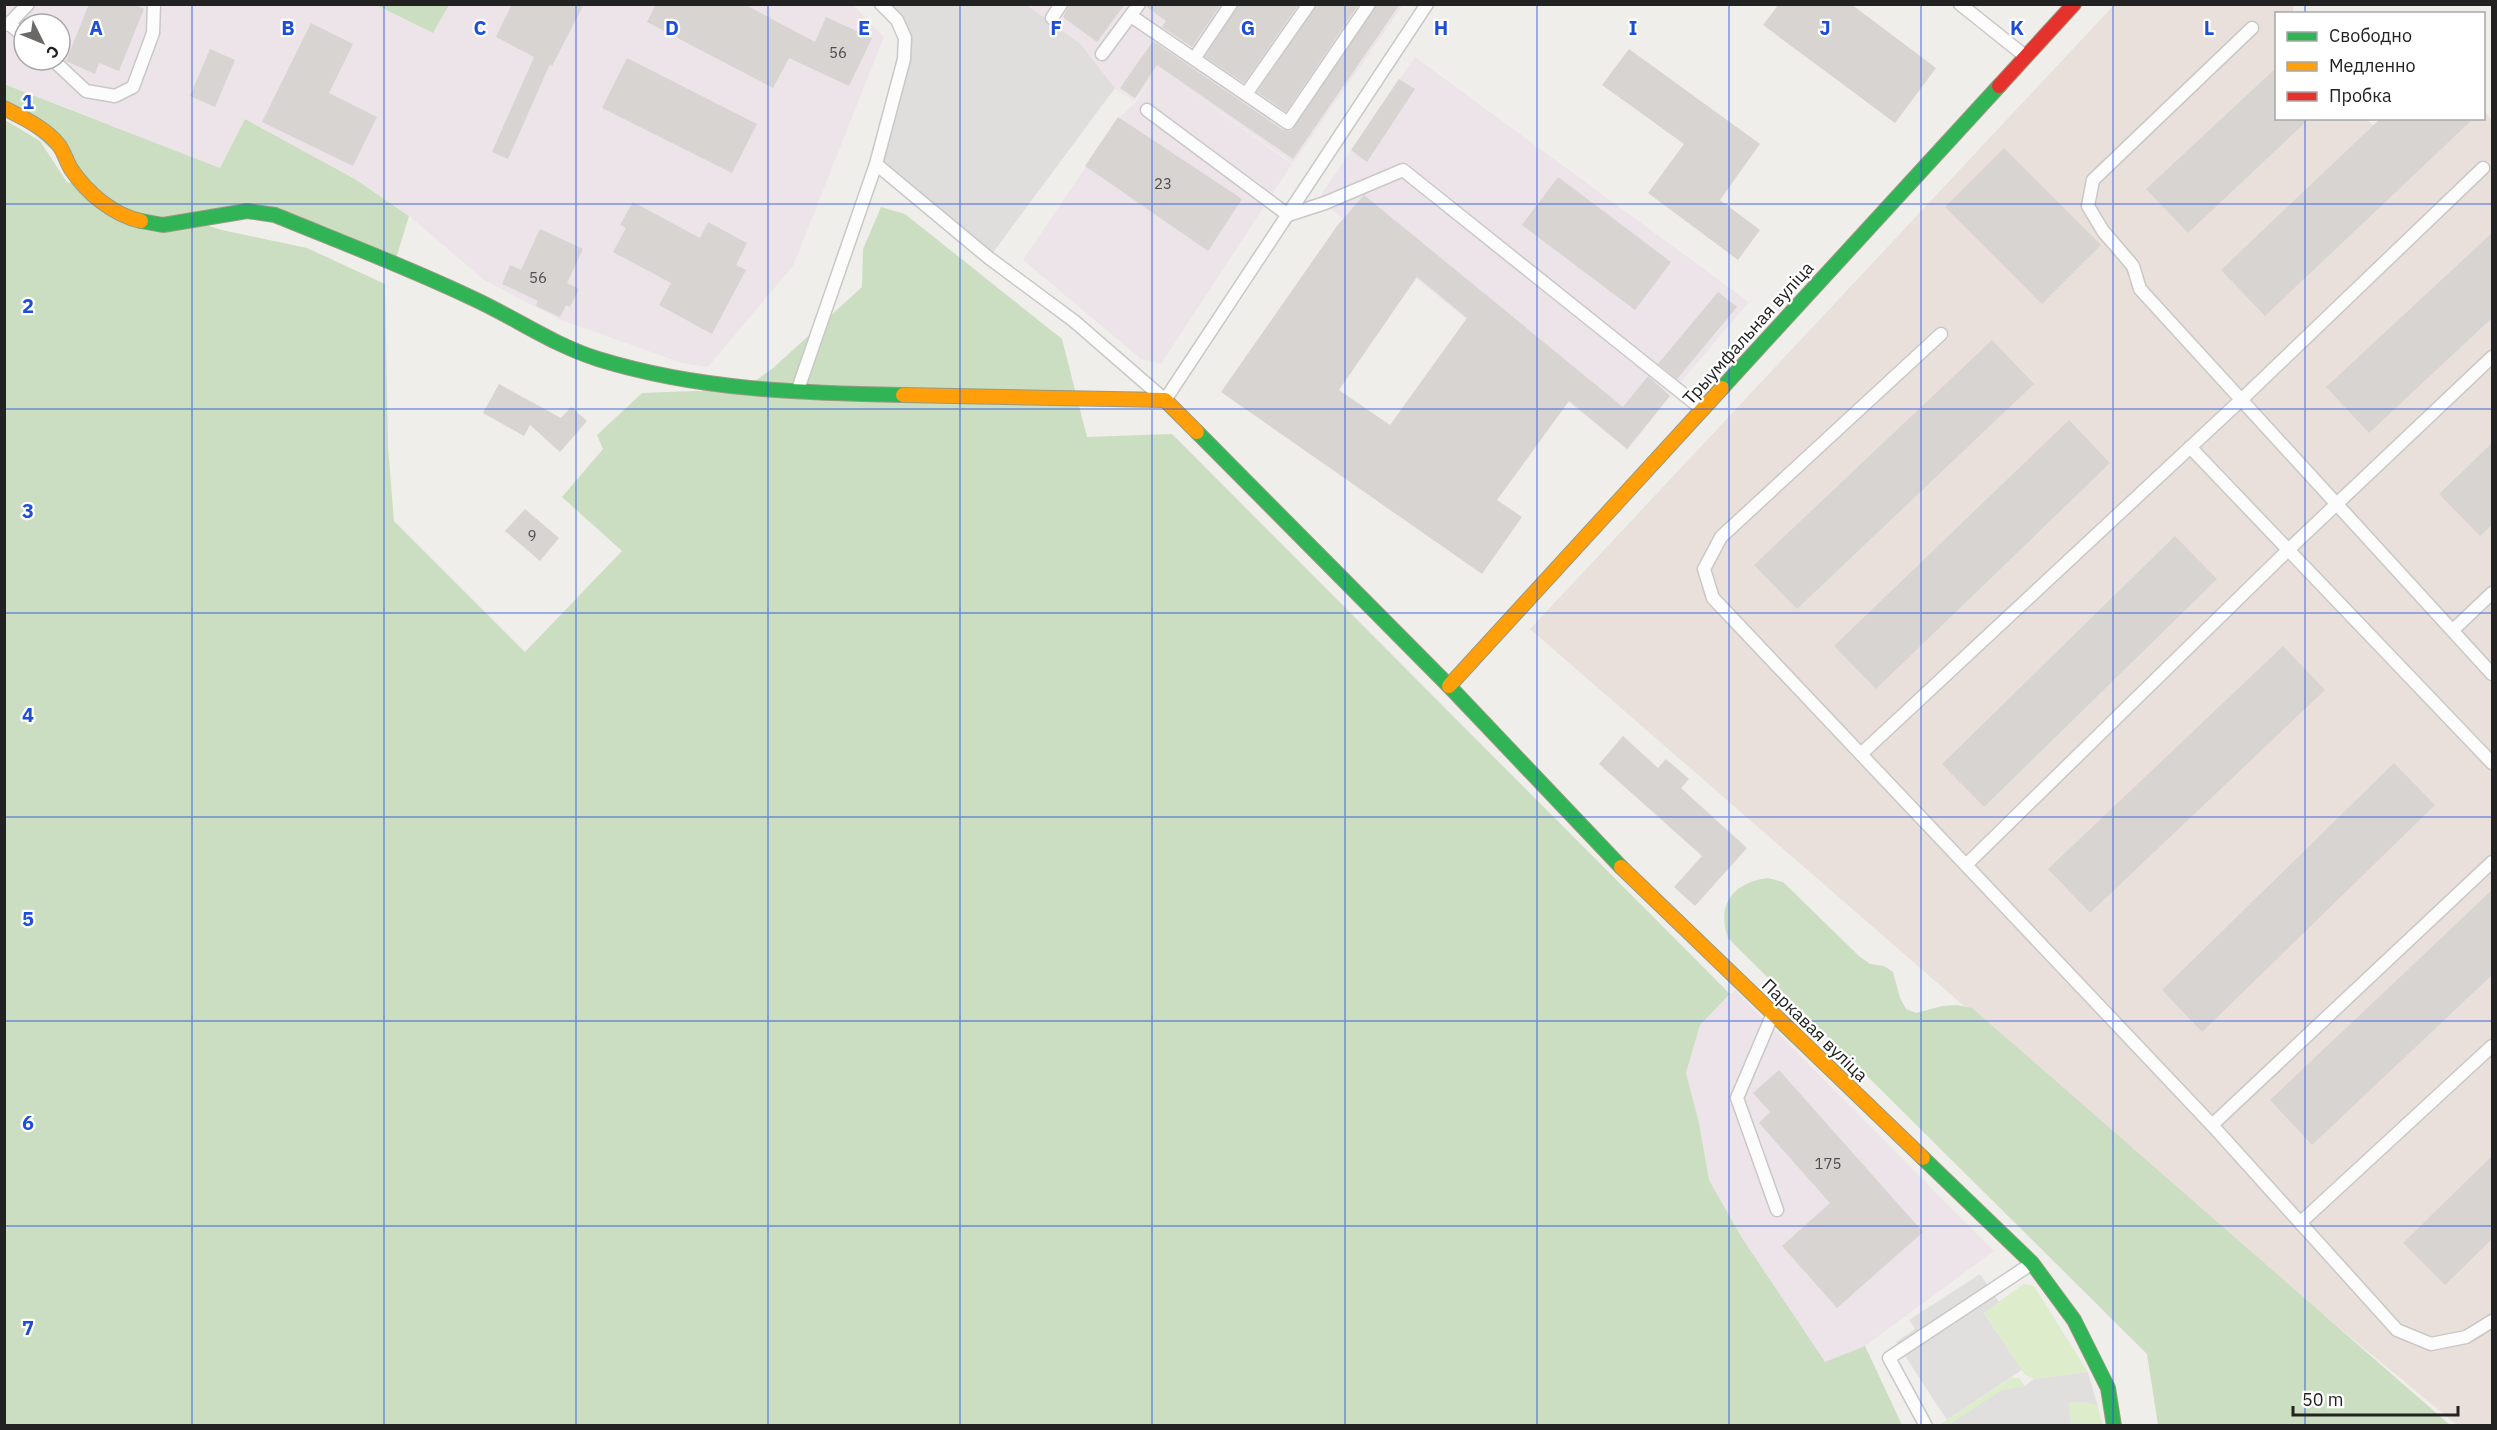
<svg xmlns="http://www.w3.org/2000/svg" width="2497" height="1430" viewBox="0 0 2497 1430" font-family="'IBM Plex Sans',sans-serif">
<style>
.residential{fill:#dfdedc}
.industrial{fill:#ede4e9;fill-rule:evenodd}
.military{fill:#eae0db}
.grass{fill:#ddeccb}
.forest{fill:#cbdec1}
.parking{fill:#e0dfde}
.building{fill:#d7d4d2;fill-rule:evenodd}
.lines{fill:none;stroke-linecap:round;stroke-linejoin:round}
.lane-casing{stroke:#c9c8c7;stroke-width:15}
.fast-casing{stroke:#999a82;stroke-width:16}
.slow-casing{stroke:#999a82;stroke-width:16}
.jam-casing{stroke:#999a82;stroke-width:16}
.lane{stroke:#fdfcfc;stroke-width:12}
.fast{stroke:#30b455;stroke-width:14}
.slow{stroke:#ff9f0a;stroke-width:14}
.jam{stroke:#e5322d;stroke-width:14}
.grid{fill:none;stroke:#1d4ed8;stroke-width:1.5;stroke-opacity:0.55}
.labels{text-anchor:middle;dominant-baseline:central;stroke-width:4.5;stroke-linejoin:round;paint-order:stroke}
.number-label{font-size:15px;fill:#4f4e4e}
.street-label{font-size:18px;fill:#222;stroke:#fff}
.grid-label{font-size:20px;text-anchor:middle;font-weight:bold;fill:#1d4ed8;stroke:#fff;stroke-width:4.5;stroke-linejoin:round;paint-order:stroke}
</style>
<rect width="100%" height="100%" fill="#f0eeeb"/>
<path class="residential" d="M 881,5 L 1027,5 L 1081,44 L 1115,88 L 989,258 L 876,164 L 905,38 Z"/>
<path class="industrial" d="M 852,4 L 884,37 L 793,266 L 708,367 L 682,363 L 561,320 L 484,280 L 409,216 L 356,179 L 245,119 L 220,168 L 5,84 L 4,5 L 376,5 L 433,33 L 449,5 ZM 24,24 L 60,24 L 60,60 L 24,60 Z
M 1027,5 L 1403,5 L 1293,163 L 1158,68 L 1292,164 L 1161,364 L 1141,359 L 1023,260 L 1118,119 L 1135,103 L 1152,78 L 1134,101 L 1115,88 L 1081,44 Z
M 1415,57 L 1749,302 L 1675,389 L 1628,450 L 1318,199 Z
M 1735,990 L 1994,1251 L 1865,1346 L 1825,1363 L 1742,1238 L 1709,1180 L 1699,1123 L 1686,1073 L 1700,1025 Z"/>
<path class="military" d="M 2114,5 L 2293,5 L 2293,13 L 2276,14 L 2276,118 L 2366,119 L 2373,125 L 2381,119 L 2484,118 L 2484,110 L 2492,120 L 2492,1425 L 2457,1425 L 2246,1251 L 1530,629 Z"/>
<path class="grass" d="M 2024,1284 L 2034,1286 L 2088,1372 L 2034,1379 L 2025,1375 L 1984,1312 Z
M 2011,1378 L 2019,1378 L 2025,1386 L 2002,1390 L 1951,1425 L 1938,1426 Z
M 2069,1402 L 2091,1403 L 2098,1407 L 2103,1425 L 2071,1425 Z"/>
<path class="forest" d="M 376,5 L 449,5 L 433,33 Z
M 4,84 L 220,168 L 245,119 L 355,179 L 409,216 L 394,265 L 275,215 L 128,218 L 5,108 Z
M 5,120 L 40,141 L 67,182 L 222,230 L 307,248 L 385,284 L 388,447 L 394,521 L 525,652 L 622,551 L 562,497 L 603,449 L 597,435 L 642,393 L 744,389 L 773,368 L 862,287 L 863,249 L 881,207 L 905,214 L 1062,339 L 1087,437 L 1172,434 L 1730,994 L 1700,1025 L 1686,1073 L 1699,1123 L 1709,1180 L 1742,1238 L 1825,1362 L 1865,1346 L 1902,1425 L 5,1426 Z
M 1768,878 L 1783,882 L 1859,956 L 1870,964 L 1884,966 L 1893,972 L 1900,998 L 1906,1009 L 1916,1013 L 1942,1006 L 1957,1005 L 1972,1008 L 2450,1425 L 2158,1425 L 2147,1354 L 1728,938 C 1716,904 1734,882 1768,878 Z"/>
<path class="parking" d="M 1980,1274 L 1999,1302 L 1984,1313 L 2022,1370 L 1947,1420 L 1896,1342 L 1915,1329 L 1909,1320 Z
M 2088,1372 L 2098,1407 L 2091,1403 L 2069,1402 L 2071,1425 L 1950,1424 L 2002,1390 L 2025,1386 L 2034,1379 Z"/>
<path class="building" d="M 89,4 L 134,4 L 144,9 L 119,71 L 99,63 L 95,74 L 66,61 Z
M 512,4 L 584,4 L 552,66 L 550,64 L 508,159 L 492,152 L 534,57 L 496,37 Z
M 656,4 L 744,4 L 815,42 L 826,17 L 872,38 L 849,86 L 789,58 L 773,88 L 647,22 Z
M 1070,4 L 1125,4 L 1097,42 L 1063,17 Z
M 1147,4 L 1221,4 L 1192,47 L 1162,27 L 1166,21 L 1147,7 Z
M 1239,4 L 1299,4 L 1244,83 L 1205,57 Z
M 1317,4 L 1359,4 L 1286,112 L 1257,92 Z
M 1377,4 L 1400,4 L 1293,159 L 1157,65 L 1135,98 L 1120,88 L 1153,41 L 1283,130 L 1291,131 Z
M 1779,4 L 1851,4 L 1936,68 L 1895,123 L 1763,25 Z
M 311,23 L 353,44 L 329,93 L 377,117 L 353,166 L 262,122 Z
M 210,49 L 235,60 L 215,107 L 190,96 Z
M 1629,49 L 1760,144 L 1720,200 L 1760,230 L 1738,260 L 1648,193 L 1684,144 L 1602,85 Z
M 627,58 L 757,124 L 732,173 L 602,108 Z
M 2277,67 L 2277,118 L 2310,118 L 2188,233 L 2146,189 Z
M 1399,79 L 1415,89 L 1367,162 L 1351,150 Z
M 1118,117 L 1242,199 L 1208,251 L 1085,166 Z
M 2381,118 L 2474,118 L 2265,316 L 2221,270 Z
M 2004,148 L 2101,245 L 2042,304 L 1945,207 Z
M 1558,177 L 1671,262 L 1635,310 L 1522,225 Z
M 1364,195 L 1623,407 L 1648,376 L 1670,396 L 1627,449 L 1569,401 L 1497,500 L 1522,517 L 1482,574 L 1221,392 L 1337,226 ZM 1417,277 L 1467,318 L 1390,425 L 1339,390 Z
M 633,202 L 700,238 L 708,222 L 747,243 L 736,265 L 746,270 L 712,334 L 659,305 L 671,283 L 613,252 L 626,228 L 620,225 Z
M 540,229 L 583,249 L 567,283 L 579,289 L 570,307 L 566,305 L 560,317 L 536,306 L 538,301 L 502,284 L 510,265 L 521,270 Z
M 2493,232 L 2493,317 L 2369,433 L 2326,387 Z
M 1718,292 L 1737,307 L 1677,379 L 1658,364 Z
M 1992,340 L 2034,384 L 1797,609 L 1754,565 Z
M 499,384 L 561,418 L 571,407 L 587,421 L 560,452 L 530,425 L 524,436 L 483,413 Z
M 2069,420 L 2110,463 L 1876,689 L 1834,646 Z
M 2493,442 L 2493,524 L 2480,536 L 2439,494 Z
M 525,509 L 559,538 L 540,561 L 505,531 Z
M 2175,536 L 2217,579 L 1984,807 L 1942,764 Z
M 2283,646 L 2325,690 L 2090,913 L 2048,869 Z
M 1623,736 L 1658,768 L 1666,759 L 1689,779 L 1681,788 L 1747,848 L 1695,906 L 1674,887 L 1702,856 L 1599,764 Z
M 2394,763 L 2435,805 L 2202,1032 L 2162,990 Z
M 2493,889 L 2493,974 L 2312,1145 L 2270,1100 Z
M 1779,1070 L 1923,1232 L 1837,1308 L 1782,1246 L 1830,1203 L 1759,1123 L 1770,1112 L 1753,1093 Z
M 2493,1155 L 2493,1238 L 2445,1285 L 2403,1243 Z"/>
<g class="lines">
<defs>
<path id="lane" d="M 1960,4 L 2025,56
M 1131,16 L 1288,123 L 1369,4
M 1052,18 L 1061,4
M 9,24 L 24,36
M 4,25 L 9,24 L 28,4
M 2252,28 L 2093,180 L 2088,206 L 2103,231 L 2133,266 L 2140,289 L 2492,674
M 1102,54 L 1139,4
M 1194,59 L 1231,4
M 53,60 L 86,91 L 115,96 L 133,87 L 153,33 L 154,4
M 1246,94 L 1309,4
M 1147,110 L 1288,215 L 1325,203 L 1403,170 L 1702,409
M 876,164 L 989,258 L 1074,321 L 1165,400 L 1427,4
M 1941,334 L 1721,537 L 1704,569 L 1713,598 L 2212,1125 L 2397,1330 L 2431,1344 L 2466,1337 L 2492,1321
M 797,392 L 876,164 L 904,59 L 905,38 L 897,20 L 881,4
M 2190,447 L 2492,763
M 2453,630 L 2492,593
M 1861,754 L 2241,400 L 2483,168
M 1966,865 L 2288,550 L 2492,357
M 1772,1016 L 1737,1098 L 1777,1210
M 2212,1125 L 2492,862
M 2300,1223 L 2492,1046
M 1926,1426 L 1889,1358 L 2031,1264"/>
<path id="fast" d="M 141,221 L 163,225 L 247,211 L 275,215 C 341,242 407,267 472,298 C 514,317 553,345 598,359 C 698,390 800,393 903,395
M 1722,388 L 1999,86
M 1197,432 L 1449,686 L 1621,867
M 1923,1158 L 2032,1263 L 2074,1320 L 2108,1388 L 2114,1426"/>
<path id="slow" d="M 4,108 C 23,118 44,127 58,144 C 64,151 66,161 71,169 C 87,193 113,215 141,221
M 903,395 L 1165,400 L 1197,432
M 1449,686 L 1722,388
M 1621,867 L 1923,1158"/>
<path id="jam" d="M 1999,86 L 2074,4"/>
</defs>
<use href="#lane" class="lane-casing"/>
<use href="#fast" class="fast-casing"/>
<use href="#slow" class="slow-casing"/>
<use href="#jam" class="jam-casing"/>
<use href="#lane" class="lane"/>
<use href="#fast" class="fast"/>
<use href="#slow" class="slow"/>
<use href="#jam" class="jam"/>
</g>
<path class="grid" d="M 192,4 L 192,1426M 384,4 L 384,1426M 576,4 L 576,1426M 768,4 L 768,1426M 960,4 L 960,1426M 1152,4 L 1152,1426M 1345,4 L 1345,1426M 1537,4 L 1537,1426M 1729,4 L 1729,1426M 1921,4 L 1921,1426M 2113,4 L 2113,1426M 2305,4 L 2305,14M 2305,118 L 2305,1426M 4,204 L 2492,204M 4,409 L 2492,409M 4,613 L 2492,613M 4,817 L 2492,817M 4,1021 L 2492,1021M 4,1226 L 2492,1226"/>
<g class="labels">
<g class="number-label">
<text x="838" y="52">56</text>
<text x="1163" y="183">23</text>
<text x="538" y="277">56</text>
<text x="532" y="535">9</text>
<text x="1828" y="1163">175</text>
</g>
<g class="street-label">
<text transform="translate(1748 333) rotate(-48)">Трыумфальная вуліца</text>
<text transform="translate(1815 1030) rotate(44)">Паркавая вуліца</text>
</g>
</g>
<g class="grid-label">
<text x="96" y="35">A</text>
<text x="288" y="35">B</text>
<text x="480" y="35">C</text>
<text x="672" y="35">D</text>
<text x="864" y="35">E</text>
<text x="1056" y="35">F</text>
<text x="1248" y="35">G</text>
<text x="1441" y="35">H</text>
<text x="1633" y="35">I</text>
<text x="1825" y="35">J</text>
<text x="2017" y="35">K</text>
<text x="2209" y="35">L</text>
<text x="28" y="109">1</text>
<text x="28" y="313">2</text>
<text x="28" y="518">3</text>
<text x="28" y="722">4</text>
<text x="28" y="926">5</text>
<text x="28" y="1130">6</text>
<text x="28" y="1335">7</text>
</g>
<rect width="2497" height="1430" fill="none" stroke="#222222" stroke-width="12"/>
<rect x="2275" y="12" width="210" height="108" fill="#ffffff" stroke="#a7a7a7" stroke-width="1.5"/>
<rect x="2287" y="32" width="30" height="9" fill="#30b455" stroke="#a7a7a7" stroke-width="1.5"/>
<text x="2329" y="42" font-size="18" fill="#222222">Свободно</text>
<rect x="2287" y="62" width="30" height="9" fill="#ff9f0a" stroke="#a7a7a7" stroke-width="1.5"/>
<text x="2329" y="72" font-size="18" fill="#222222">Медленно</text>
<rect x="2287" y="92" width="30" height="9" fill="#e5322d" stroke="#a7a7a7" stroke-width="1.5"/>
<text x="2329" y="102" font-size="18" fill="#222222">Пробка</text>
<g transform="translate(42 42) rotate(133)"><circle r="28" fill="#ffffff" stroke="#a7a7a7" stroke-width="1.5"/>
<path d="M0-4.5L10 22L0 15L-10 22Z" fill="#6a6968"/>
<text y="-9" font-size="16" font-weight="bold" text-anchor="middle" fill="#222222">С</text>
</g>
<path d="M2293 1406v9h165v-9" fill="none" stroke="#222222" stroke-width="3"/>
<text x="2302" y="1406" font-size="18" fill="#222222" stroke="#ffffff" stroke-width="4.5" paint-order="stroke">50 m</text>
</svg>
